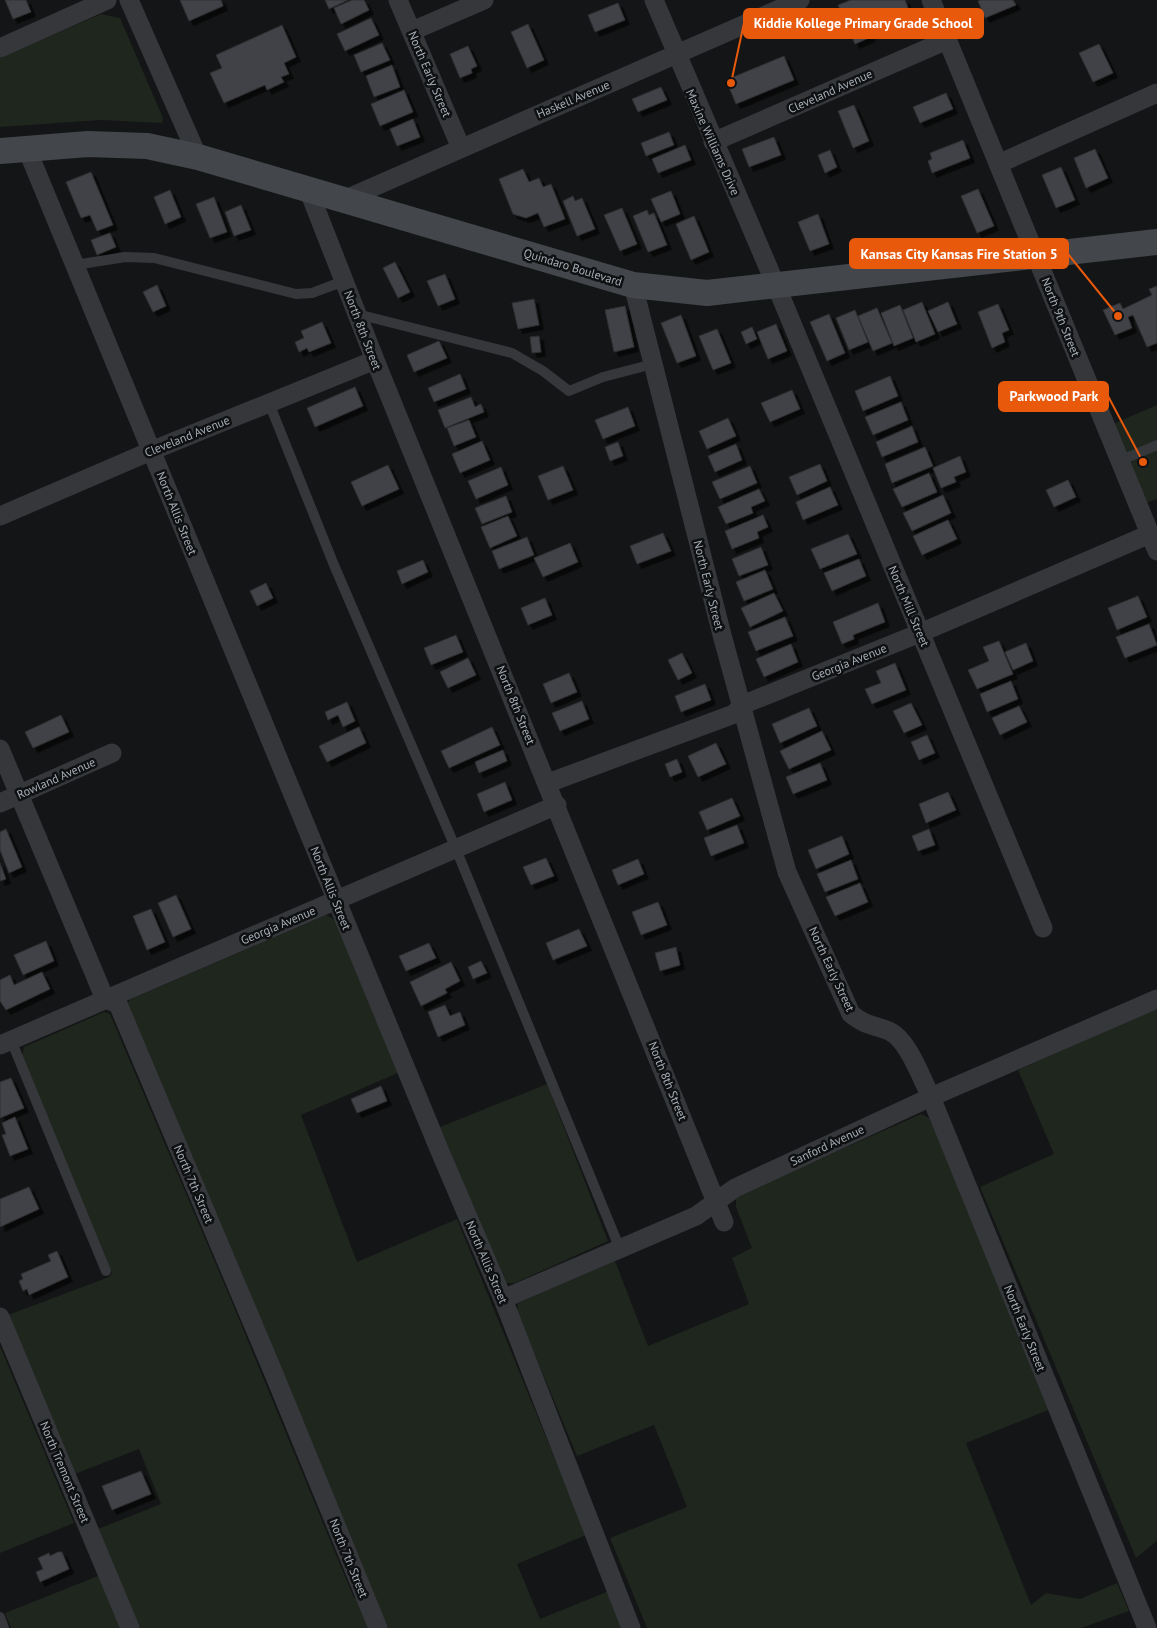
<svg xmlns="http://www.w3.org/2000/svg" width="1157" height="1628" viewBox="0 0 1157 1628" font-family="'PT Sans',sans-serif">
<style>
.green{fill:#1e261e}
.building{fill:#404346;stroke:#2e2f32;filter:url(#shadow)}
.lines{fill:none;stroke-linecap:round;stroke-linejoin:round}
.lane{stroke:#35373b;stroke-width:10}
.street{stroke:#35373b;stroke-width:19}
.secondary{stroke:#43464b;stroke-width:26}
.labels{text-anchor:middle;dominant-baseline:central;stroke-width:5;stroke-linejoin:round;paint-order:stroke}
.street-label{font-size:12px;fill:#a6aeb7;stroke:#0f1011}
.leader{fill:none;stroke:#e8590c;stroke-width:2}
.callout-dot{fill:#e8590c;stroke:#0f1011;stroke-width:2}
.callout{fill:#e8590c;stroke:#e8590c;stroke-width:2}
.callout-label{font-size:14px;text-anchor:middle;font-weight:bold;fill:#fff}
</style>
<defs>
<filter id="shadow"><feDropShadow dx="4.5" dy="4.5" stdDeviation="0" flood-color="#0009"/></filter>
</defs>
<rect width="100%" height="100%" fill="#141516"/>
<path class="green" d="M 101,14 L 120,18 L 163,118 L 162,123 L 101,120 L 0,127 L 0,58 Z
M 1157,405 L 1157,499 L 1146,503 L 1113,424 Z
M 326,915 L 335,920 L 400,1072 L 301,1115 L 357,1262 L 457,1219 L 586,1535 L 517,1564 L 540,1619 L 609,1591 L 624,1628 L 11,1628 L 5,1613 L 113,1570 L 98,1529 L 161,1504 L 139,1449 L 75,1474 L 8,1315 L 109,1277 L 112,1273 L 22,1056 L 24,1047 L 104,1012 L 110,1014 L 229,1295 L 354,1598 L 371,1588 L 126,1004 L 131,999 Z
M 1157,1008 L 1157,1541 L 1136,1558 L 980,1187 L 1054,1154 L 1018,1070 Z
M 547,1084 L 608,1241 L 515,1283 L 505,1283 L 440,1127 Z
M 921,1114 L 929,1118 L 935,1130 L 1048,1410 L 966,1443 L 1031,1605 L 1046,1593 L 1080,1599 L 1117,1583 L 1129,1611 L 1081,1628 L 647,1628 L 610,1538 L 687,1507 L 654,1425 L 577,1456 L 517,1312 L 518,1303 L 615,1261 L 648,1346 L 749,1304 L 732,1258 L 752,1248 L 736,1207 L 736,1199 L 741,1194 Z
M 0,1346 L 74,1523 L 0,1553 Z"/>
<path class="building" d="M 5,0 L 26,0 L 31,12 L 13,19 Z
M 180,0 L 221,0 L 223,6 L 189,21 Z
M 325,0 L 348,0 L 329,9 Z
M 352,0 L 364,0 L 369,10 L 341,24 L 334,8 Z
M 851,0 L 905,0 L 912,18 L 896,25 L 892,17 L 867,28 L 871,37 L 855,44 L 838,5 Z
M 981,0 L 1013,0 L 1016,5 L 985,18 L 978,1 Z
M 618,3 L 625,20 L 595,32 L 588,15 Z
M 371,18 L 379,35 L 345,51 L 337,34 Z
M 528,24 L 544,60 L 527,68 L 511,32 Z
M 282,25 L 296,57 L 284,63 L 289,74 L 281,77 L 284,82 L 267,90 L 265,85 L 224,103 L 210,73 L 222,68 L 216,55 Z
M 382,43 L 390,60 L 361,72 L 354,55 Z
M 1099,44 L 1113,73 L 1093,82 L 1079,53 Z
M 468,46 L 477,66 L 471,69 L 472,73 L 460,78 L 450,54 Z
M 784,56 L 794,80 L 736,104 L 726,80 Z
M 392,65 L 400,87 L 374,97 L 366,76 Z
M 661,87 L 667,100 L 638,112 L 632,99 Z
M 404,90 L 413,112 L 380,126 L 371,104 Z
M 946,93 L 953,109 L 920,123 L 913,107 Z
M 854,105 L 869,141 L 853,148 L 838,111 Z
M 413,119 L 420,137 L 397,146 L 390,129 Z
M 669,132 L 674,145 L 646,156 L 641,143 Z
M 774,137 L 781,155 L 749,167 L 742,149 Z
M 963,140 L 970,158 L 932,173 L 928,161 L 932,159 L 930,153 Z
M 685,145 L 691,160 L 658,173 L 652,159 Z
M 1095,149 L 1108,178 L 1086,188 L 1074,158 Z
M 830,150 L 837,167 L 825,173 L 818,155 Z
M 1061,167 L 1075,200 L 1056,208 L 1042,175 Z
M 523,169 L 529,182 L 539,178 L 543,187 L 551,184 L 565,219 L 544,227 L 538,213 L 526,218 L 513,214 L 499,179 Z
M 91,172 L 113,225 L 97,231 L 90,215 L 81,218 L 66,182 Z
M 978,189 L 994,226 L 977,233 L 961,196 Z
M 170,190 L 181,217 L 165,224 L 154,197 Z
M 671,191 L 680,214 L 661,222 L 651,199 Z
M 573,196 L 575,201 L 582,198 L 595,229 L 577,236 L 563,201 Z
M 214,197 L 227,232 L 210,238 L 196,204 Z
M 241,205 L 251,230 L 234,236 L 225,212 Z
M 622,208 L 637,244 L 620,251 L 604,215 Z
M 647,210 L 649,215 L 654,213 L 667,245 L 648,252 L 633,216 Z
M 818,214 L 829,244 L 810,251 L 798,222 Z
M 694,216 L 709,252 L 691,260 L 676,224 Z
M 110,233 L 116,247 L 97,255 L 91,240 Z
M 395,262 L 410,292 L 398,298 L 383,268 Z
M 445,274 L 455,299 L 438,306 L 427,281 Z
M 157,285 L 166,306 L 153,312 L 143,292 Z
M 1157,286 L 1157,343 L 1147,347 L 1133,315 L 1128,317 L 1132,328 L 1115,335 L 1103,310 L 1120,303 L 1123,309 L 1152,295 L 1149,289 Z
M 534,299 L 539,325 L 518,329 L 512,303 Z
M 922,302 L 935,334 L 916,342 L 903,310 Z
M 948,302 L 957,324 L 938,332 L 928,311 Z
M 998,304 L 1009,330 L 1002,333 L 1005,342 L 992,348 L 978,312 Z
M 900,305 L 913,338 L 894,346 L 881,313 Z
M 625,306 L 634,347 L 614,352 L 605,310 Z
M 877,308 L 892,343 L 873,351 L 858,316 Z
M 855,310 L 868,342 L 849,350 L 836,318 Z
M 829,314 L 845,353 L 827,361 L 810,322 Z
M 681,315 L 696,356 L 677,363 L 661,323 Z
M 322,322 L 331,343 L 309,352 L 307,348 L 299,352 L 295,342 L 304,338 L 301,331 Z
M 776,324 L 787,351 L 768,359 L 757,332 Z
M 752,327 L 757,339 L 746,344 L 741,332 Z
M 717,329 L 731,363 L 713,370 L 699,336 Z
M 539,336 L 541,352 L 532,353 L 530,337 Z
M 439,341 L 447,358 L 414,372 L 407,355 Z
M 460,374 L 466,389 L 434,402 L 428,388 Z
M 890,376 L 898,396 L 863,411 L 855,391 Z
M 355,387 L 363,406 L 315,427 L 307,408 Z
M 792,390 L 800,409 L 770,422 L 761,403 Z
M 471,397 L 475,407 L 481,404 L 484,412 L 445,428 L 438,410 Z
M 901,402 L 908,420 L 873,435 L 865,417 Z
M 628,407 L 635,426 L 603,439 L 595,420 Z
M 728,418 L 736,436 L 707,449 L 699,431 Z
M 469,420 L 476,437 L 454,446 L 447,428 Z
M 912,426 L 918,442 L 882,457 L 876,442 Z
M 482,441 L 490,460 L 460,473 L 452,454 Z
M 618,442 L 623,456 L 610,461 L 605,447 Z
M 736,444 L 742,460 L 715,472 L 708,456 Z
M 925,447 L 933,466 L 892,483 L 885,464 Z
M 960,456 L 966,472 L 954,477 L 956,482 L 941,488 L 933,468 Z
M 820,464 L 827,481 L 797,495 L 789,477 Z
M 388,465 L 399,489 L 362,506 L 351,482 Z
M 563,466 L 573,490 L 548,500 L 538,476 Z
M 750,466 L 757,483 L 720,499 L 712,482 Z
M 501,467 L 508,485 L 476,499 L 468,481 Z
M 929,473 L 937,492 L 902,507 L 893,489 Z
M 1068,480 L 1076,497 L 1054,507 L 1046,490 Z
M 830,487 L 838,505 L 803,520 L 796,502 Z
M 759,489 L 765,501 L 751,507 L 753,513 L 726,524 L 718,507 Z
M 943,495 L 951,513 L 912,531 L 903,513 Z
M 506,496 L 512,512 L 482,524 L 475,508 Z
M 763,515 L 768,527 L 757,532 L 759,538 L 732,549 L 725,531 Z
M 508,516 L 517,536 L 490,548 L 481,527 Z
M 948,520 L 957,539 L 922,555 L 913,536 Z
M 663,533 L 671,551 L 637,564 L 630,546 Z
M 848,534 L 857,554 L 820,569 L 811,549 Z
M 527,537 L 534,555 L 499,569 L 492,551 Z
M 570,543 L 578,562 L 543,577 L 534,558 Z
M 761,547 L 768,565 L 739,576 L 732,559 Z
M 859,559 L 866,576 L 832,591 L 824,573 Z
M 423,560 L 428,572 L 402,584 L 397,571 Z
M 765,570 L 773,589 L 744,601 L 736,582 Z
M 266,583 L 273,598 L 257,606 L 250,591 Z
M 774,593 L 783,611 L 750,627 L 741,608 Z
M 1138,596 L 1147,617 L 1117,630 L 1108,608 Z
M 545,598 L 552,615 L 528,625 L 521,608 Z
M 878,603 L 885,622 L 853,635 L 854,639 L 842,644 L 833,622 Z
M 785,617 L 793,636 L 756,651 L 748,632 Z
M 1149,624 L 1157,645 L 1125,658 L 1116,637 Z
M 456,635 L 463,652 L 431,665 L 424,648 Z
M 999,641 L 1013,674 L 977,689 L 968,670 L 989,661 L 983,647 Z
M 1026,643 L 1033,661 L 1013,670 L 1005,652 Z
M 791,644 L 798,662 L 764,677 L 756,659 Z
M 682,653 L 692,673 L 678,680 L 668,660 Z
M 468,658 L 476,675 L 448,688 L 440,672 Z
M 895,663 L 906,690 L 872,704 L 865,689 L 881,683 L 876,671 Z
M 569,673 L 577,692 L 551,703 L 543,684 Z
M 1011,681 L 1018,699 L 987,712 L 980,694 Z
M 705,684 L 711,700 L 681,712 L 675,696 Z
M 582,701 L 589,719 L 560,731 L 552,713 Z
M 347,702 L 355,721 L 343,727 L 338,715 L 328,720 L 325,712 Z
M 911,703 L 922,725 L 904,733 L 893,711 Z
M 1019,706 L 1027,722 L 1000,735 L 992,718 Z
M 809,708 L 817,726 L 780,743 L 772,724 Z
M 61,715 L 69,732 L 33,748 L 25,732 Z
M 359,727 L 366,743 L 327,762 L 319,746 Z
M 492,727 L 500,745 L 449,768 L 441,751 Z
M 822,731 L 831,750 L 789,769 L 780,751 Z
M 927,735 L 935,753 L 919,760 L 911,742 Z
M 716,743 L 726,764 L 698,777 L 688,756 Z
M 503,750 L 507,761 L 479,773 L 475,762 Z
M 677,759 L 682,772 L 670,777 L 665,764 Z
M 820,763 L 827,780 L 793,794 L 786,777 Z
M 505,782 L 512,800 L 484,812 L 477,794 Z
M 948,792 L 956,810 L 926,823 L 919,804 Z
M 732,798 L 740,816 L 707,830 L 699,812 Z
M 737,825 L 744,843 L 711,856 L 704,838 Z
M 6,829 L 22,867 L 9,873 L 0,850 L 0,832 Z
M 929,829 L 935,845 L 918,851 L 912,836 Z
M 842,836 L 849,854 L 816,869 L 808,850 Z
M 546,858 L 554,876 L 531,885 L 523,867 Z
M 638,859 L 644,874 L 618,885 L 612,870 Z
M 851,860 L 858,879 L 825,892 L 817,874 Z
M 0,863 L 6,879 L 0,881 Z
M 860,883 L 868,902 L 835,916 L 826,897 Z
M 176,895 L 191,929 L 173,937 L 158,903 Z
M 658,902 L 667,925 L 641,935 L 632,912 Z
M 151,909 L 165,942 L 147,950 L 133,916 Z
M 579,929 L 587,946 L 553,960 L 546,943 Z
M 46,941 L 54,961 L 23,975 L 14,955 Z
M 429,943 L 436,958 L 406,971 L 399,956 Z
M 676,947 L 680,965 L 660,971 L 655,953 Z
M 481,961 L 487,973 L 473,979 L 468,967 Z
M 451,962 L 460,981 L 445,989 L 447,993 L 421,1006 L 410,982 Z
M 42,972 L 50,989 L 6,1010 L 0,1001 L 0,980 L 10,975 L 14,985 Z
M 445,1005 L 450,1016 L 460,1012 L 465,1025 L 438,1037 L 428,1012 Z
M 11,1078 L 24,1108 L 0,1118 L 0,1082 Z
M 381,1086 L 387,1101 L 357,1113 L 351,1099 Z
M 15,1117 L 28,1149 L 10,1156 L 2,1135 L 6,1134 L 2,1123 Z
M 29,1187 L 39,1209 L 0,1227 L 0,1199 Z
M 57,1251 L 68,1277 L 29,1295 L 27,1289 L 23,1291 L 19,1281 L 23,1279 L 21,1274 L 51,1261 L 48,1255 Z
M 141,1471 L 151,1494 L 112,1510 L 102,1486 Z
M 58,1552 L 62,1552 L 69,1569 L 40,1582 L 36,1572 L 43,1569 L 38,1558 L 49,1553 L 50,1556 Z"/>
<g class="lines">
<path class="lane" d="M 75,265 L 125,257 L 154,258 L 296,294 L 312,293 L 344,281
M 357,314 L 512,353 L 543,371 L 569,391 L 603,377 L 653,364
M 269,403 L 334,565 L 456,849 L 620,1249
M 1119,461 L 1157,445
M 11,1040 L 106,1271
M 0,1617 L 4,1628"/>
<path class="street" d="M 129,0 L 198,157
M 398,0 L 461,148
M 654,0 L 783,302 L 1043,928
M 931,0 L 1157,551
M 412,31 L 484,0
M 0,48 L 107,0
M 713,142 L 947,40
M 27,149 L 439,1149 L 503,1299 L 631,1628
M 998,164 L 1157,93
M 308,189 L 375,360 L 724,1222
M 346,199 L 800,0
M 633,285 L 722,635 L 787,872 L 851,1014 C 868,1027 872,1024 889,1031 C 908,1039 922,1080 931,1097 L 1147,1628
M 0,516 L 151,451 L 375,360
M 0,749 L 105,999 L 118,1004 L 274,1374 L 378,1628
M 548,783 L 734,714 L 742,705 L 920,633 L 1150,534
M 0,803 L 112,753
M 0,1045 L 557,805
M 503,1299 L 696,1216 L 735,1188 L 931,1097 L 1157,999
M 0,1317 L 130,1628"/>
<path class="secondary" d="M 0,151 L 88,144 L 147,146 L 198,157 L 633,285 L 707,293 L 1157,242"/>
</g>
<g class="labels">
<g class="street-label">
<text transform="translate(430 74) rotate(67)">North Early Street</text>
<text transform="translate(830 91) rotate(-24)">Cleveland Avenue</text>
<text transform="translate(573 99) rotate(-23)">Haskell Avenue</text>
<text transform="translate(713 142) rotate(66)">Maxine Williams Drive</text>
<text transform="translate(573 267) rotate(17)">Quindaro Boulevard</text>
<text transform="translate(1061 317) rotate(68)">North 9th Street</text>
<text transform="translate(363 330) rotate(69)">North 8th Street</text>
<text transform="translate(187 436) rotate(-22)">Cleveland Avenue</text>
<text transform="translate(177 513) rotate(68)">North Allis Street</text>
<text transform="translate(709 585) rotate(76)">North Early Street</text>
<text transform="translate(909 606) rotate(67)">North Mill Street</text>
<text transform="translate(849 662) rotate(-22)">Georgia Avenue</text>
<text transform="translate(516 705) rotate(68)">North 8th Street</text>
<text transform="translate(56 778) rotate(-24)">Rowland Avenue</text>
<text transform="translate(331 888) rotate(68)">North Allis Street</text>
<text transform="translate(278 925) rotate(-23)">Georgia Avenue</text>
<text transform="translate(832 969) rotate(65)">North Early Street</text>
<text transform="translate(668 1081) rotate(68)">North 8th Street</text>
<text transform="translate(827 1145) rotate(-25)">Sanford Avenue</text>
<text transform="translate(194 1184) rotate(67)">North 7th Street</text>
<text transform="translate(487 1262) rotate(67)">North Allis Street</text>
<text transform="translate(1025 1328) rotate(68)">North Early Street</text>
<text transform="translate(65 1472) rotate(67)">North Tremont Street</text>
<text transform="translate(349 1558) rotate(68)">North 7th Street</text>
</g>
</g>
<path class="leader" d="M731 83L744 23M1118 316L1068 254M1143 462L1108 396"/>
<g class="callout-dot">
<circle cx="731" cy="83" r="5"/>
<circle cx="1118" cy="316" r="5"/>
<circle cx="1143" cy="462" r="5"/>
</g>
<g class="callout">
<rect x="744" y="9" width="239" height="29" rx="5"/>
<rect x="850" y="239" width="218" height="29" rx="5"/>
<rect x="999" y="382" width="109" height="29" rx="5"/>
</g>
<g class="callout-label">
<text x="863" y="28">Kiddie Kollege Primary Grade School</text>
<text x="959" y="259">Kansas City Kansas Fire Station 5</text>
<text x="1054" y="401">Parkwood Park</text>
</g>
</svg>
